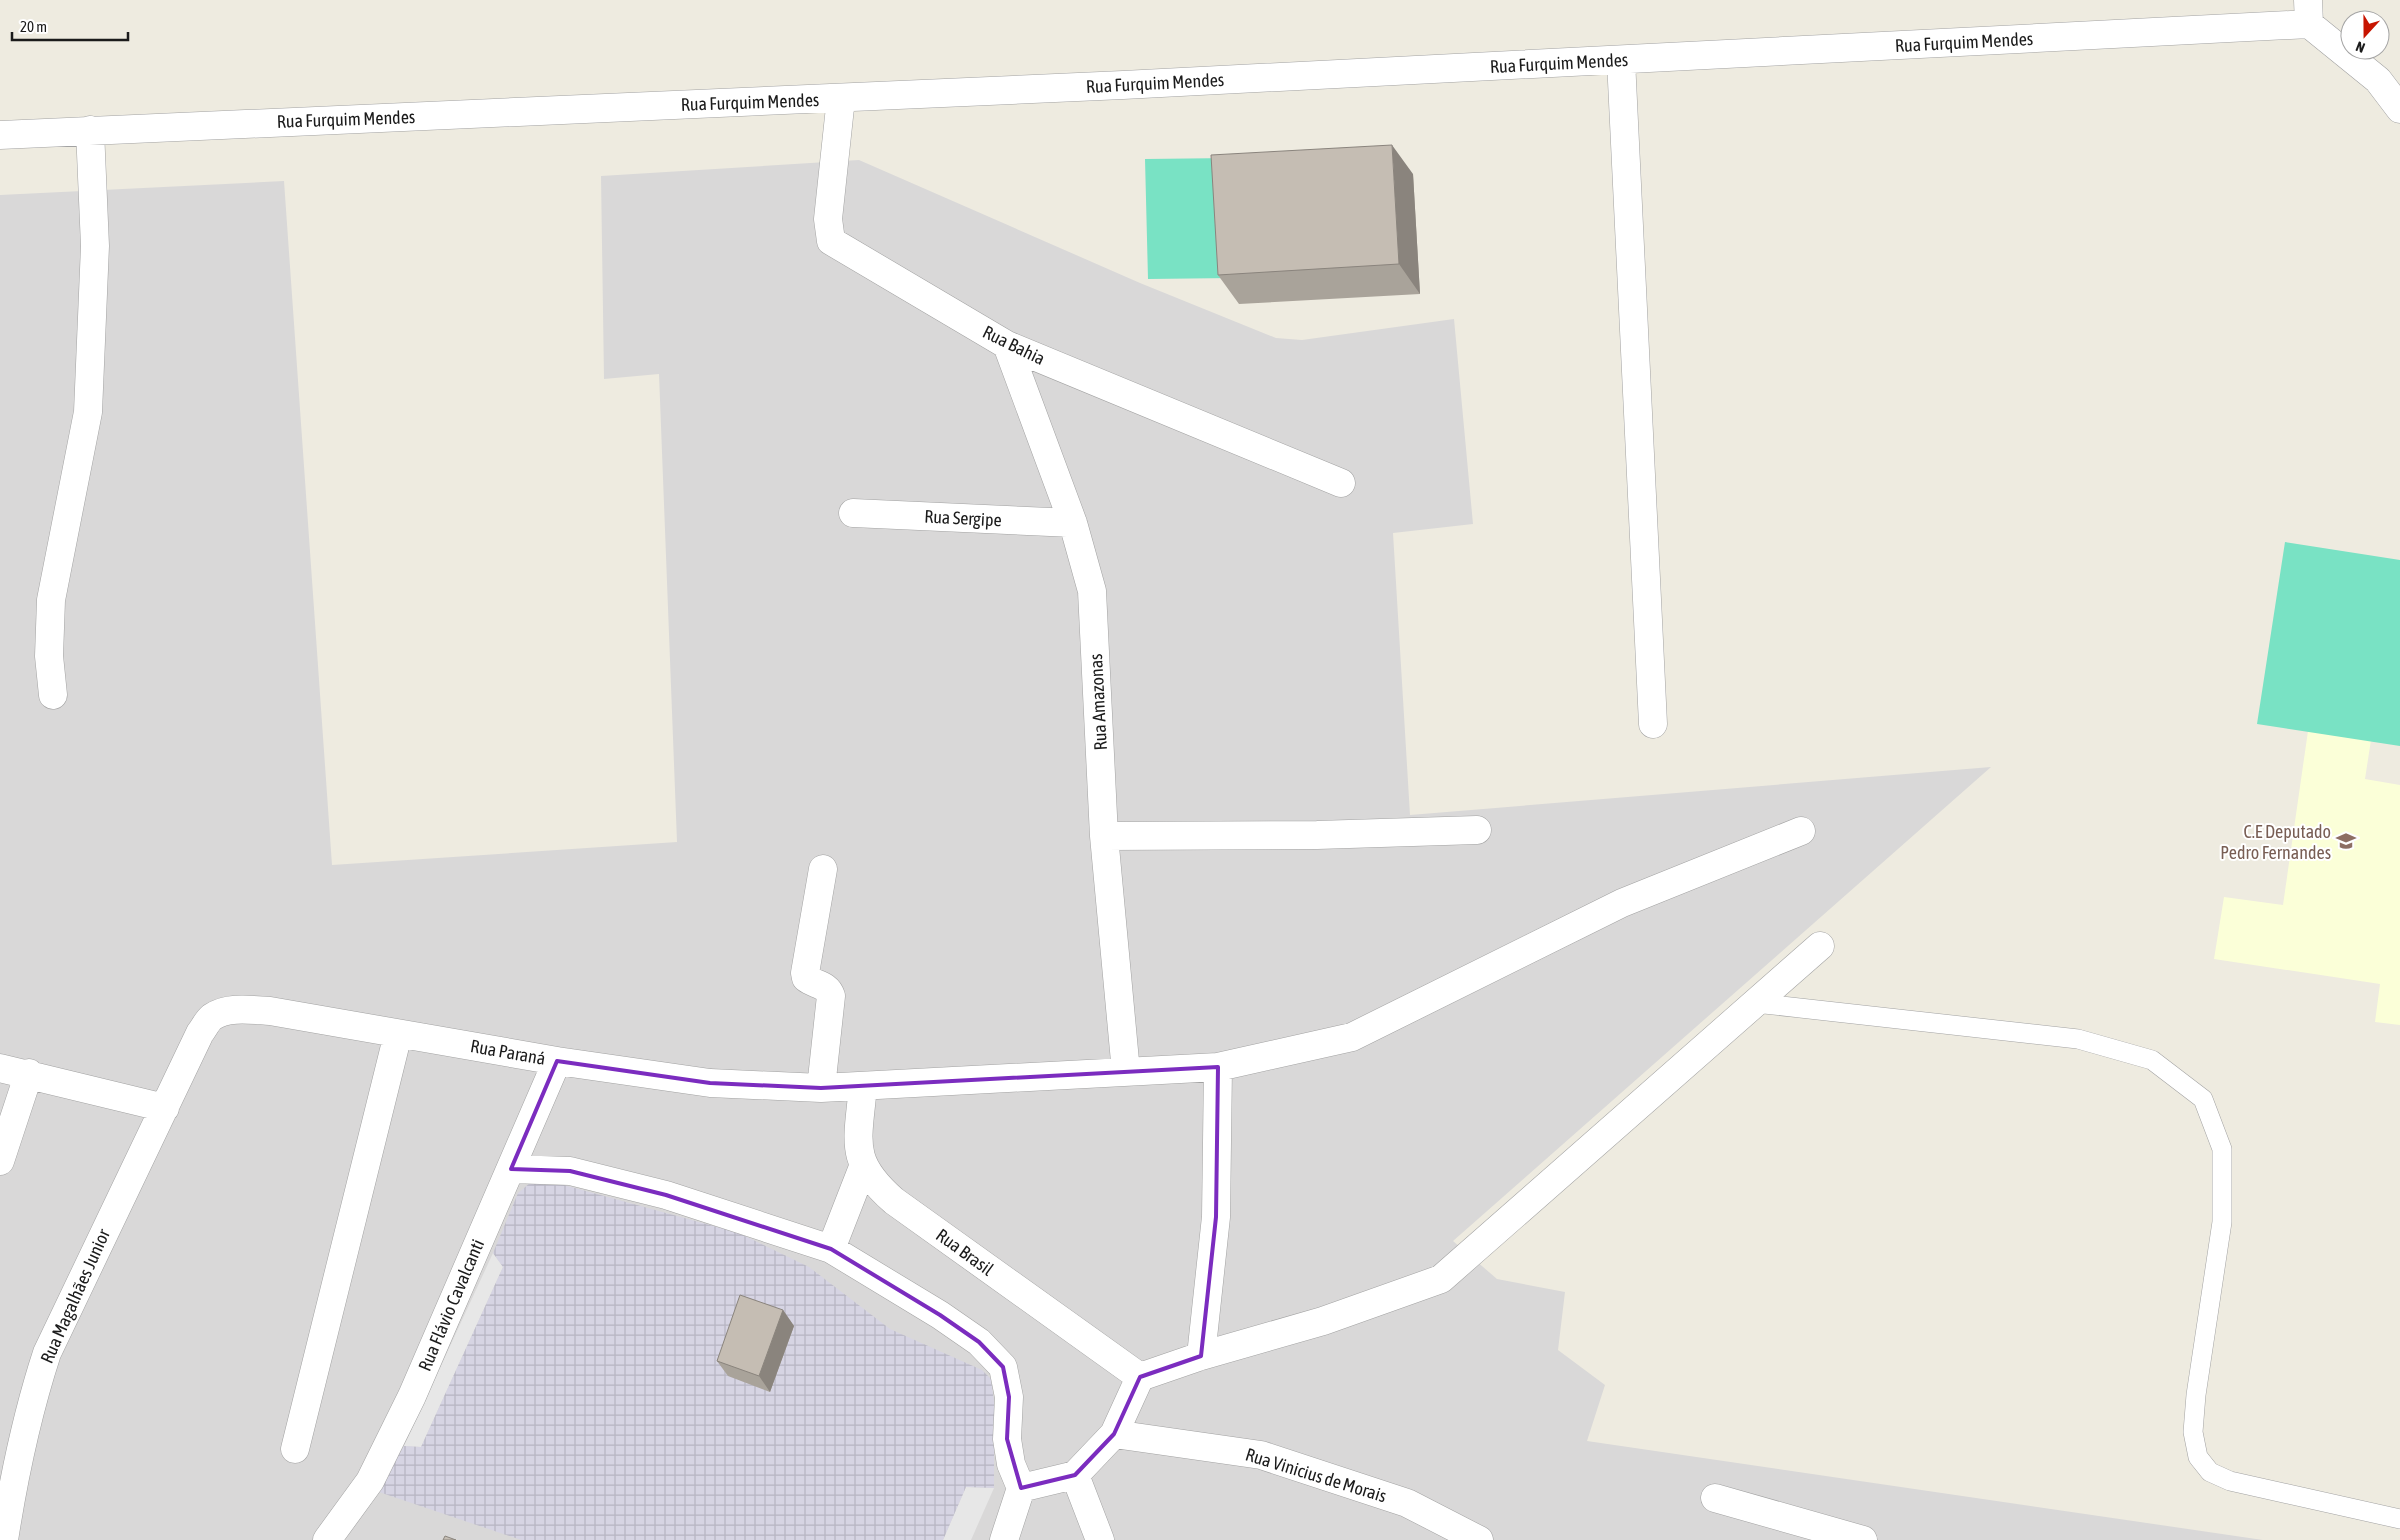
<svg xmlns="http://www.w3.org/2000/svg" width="2400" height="1540" viewBox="0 0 2400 1540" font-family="'Asap Condensed',sans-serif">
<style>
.residential{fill:#d9d8d8}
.education{fill:#fbffd8}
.pitch{fill:#79e2c4}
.parking{fill:#e7e7e7}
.plaza{fill:url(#plaza-grid)}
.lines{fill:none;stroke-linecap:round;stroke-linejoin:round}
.lane-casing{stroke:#a2a2a2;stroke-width:20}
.street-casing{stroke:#a2a2a2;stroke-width:29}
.lane{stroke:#fff;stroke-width:19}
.street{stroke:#fff;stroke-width:28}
.wall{fill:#a9a39a}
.shaded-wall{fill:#8a847d}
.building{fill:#c5bdb3;stroke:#8a847d}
.marked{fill:none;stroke:#7b2cbf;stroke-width:4;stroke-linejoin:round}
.labels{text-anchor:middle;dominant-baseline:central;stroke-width:4;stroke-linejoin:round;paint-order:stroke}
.street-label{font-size:18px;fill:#1b1b1b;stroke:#fff}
.education-label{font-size:18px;fill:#785e54;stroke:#fff;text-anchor:end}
</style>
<defs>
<pattern id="plaza-grid" width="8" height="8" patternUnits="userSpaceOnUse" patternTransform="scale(1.25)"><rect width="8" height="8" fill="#d6d4e3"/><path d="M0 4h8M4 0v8" fill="none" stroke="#b7b5c2"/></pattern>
</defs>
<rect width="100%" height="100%" fill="#eeebe0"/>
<path class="residential" d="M 859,160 L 1140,283 L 1276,338 L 1302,340 L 1454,319 L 1473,524 L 1393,533 L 1410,815 L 1991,767 L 1453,1241 L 1497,1279 L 1565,1292 L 1558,1350 L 1605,1385 L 1587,1441 L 2263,1540 L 0,1540 L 0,195 L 284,181 L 332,865 L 677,842 L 659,374 L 604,379 L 601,176 Z"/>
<path class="education" d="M 2308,731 L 2371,740 L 2365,779 L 2400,785 L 2400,1025 L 2375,1022 L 2380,984 L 2214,959 L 2224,897 L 2283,905 Z"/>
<path class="pitch" d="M 1231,158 L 1233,278 L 1148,279 L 1145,159 Z
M 2285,542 L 2400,560 L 2400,746 L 2257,724 Z"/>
<path class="parking" d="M 493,1253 L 503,1267 L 421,1447 L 404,1446 Z
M 966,1487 L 994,1488 L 971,1540 L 943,1540 Z"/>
<path class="plaza" d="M 530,1183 L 564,1185 L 739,1233 L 809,1267 L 890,1329 L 982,1370 L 991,1379 L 994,1402 L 994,1488 L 966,1487 L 943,1540 L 521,1540 L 376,1491 L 404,1446 L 421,1447 L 503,1267 L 493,1253 L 518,1193 Z"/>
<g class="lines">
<defs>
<path id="lane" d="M 1755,1003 L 2078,1039 L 2152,1060 L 2203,1099 L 2222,1149 L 2222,1222 L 2196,1395 L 2193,1432 L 2198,1457 L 2210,1472 L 2230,1481 L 2400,1519"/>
<path id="street" d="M 2308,0 L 2309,24
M 2309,24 L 2378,80 L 2400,109
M 1621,60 L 1653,724
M 841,98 L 828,219 L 831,241 L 1007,345 L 1341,483
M 0,135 L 1123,85 L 2309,24
M 1007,345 L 1073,523 L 1092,591 L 1104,836 L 1126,1072
M 853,513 L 1073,523
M 53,695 L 49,656 L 51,600 L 88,412 L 95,246 L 90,130
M 1104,836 L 1317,835 L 1477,830
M 0,1068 L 165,1108
M 863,1086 C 858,1142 848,1161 894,1201 L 1140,1377
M 821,1088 L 831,996 C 827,984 815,985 806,978 L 805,973 L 823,869
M 0,1161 L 29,1073
M 511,1169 L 570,1171 L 666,1195 L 831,1249 L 940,1315 L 979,1342 L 1003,1367 L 1009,1397 L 1007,1439 L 1011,1464 L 1021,1488
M 831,1249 L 863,1167
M 1201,1356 L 1216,1217 L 1218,1067
M 1140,1377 L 1201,1356 L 1323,1321 L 1441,1279 L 1820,946
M 1114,1434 L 1261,1455 L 1407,1503 L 1479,1540
M 295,1449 L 398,1034
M 1075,1475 L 1100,1540
M 1715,1498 L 1863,1540
M 4,1540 C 14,1476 27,1414 47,1353 L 200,1033 C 204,1028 207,1021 212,1017 C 228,1006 252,1010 270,1011 L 557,1061 L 710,1083 L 821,1088 L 1218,1067 L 1352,1037 L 1622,903 L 1801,831
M 327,1540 L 370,1481 L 412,1396 L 557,1061
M 1004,1540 L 1021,1488 L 1075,1475 L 1114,1434 L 1140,1377"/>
</defs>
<use href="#lane" class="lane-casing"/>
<use href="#street" class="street-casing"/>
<use href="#lane" class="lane"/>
<use href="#street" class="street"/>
</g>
<path class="wall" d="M 1413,174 L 1420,294 L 1239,304 L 1218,275 Z
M 783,1310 L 794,1326 L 770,1392 L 728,1376 L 717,1361 Z"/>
<path class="shaded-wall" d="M 1392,145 L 1413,174 L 1420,294 L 1399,264 Z
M 783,1310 L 794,1326 L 770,1392 L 759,1376 Z"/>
<path class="building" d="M 1392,145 L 1399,264 L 1218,275 L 1211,155 Z
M 740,1295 L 783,1310 L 759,1376 L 717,1361 Z
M 445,1536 L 456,1540 L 443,1540 Z"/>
<path class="marked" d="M 557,1061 L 710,1083 L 821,1088 L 1218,1067 L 1216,1217 L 1201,1356 L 1140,1377 L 1114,1434 L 1075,1475 L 1021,1488 L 1007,1439 L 1009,1397 L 1003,1367 L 979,1342 L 940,1315 L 831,1249 L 666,1195 L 570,1171 L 511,1169 Z"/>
<defs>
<symbol id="school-bare" viewBox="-9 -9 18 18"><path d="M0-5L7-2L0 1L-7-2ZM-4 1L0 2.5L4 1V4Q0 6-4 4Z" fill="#8d6e63" stroke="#fff" stroke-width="2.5" paint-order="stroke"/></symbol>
</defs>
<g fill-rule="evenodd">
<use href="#school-bare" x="2332" y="827" width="28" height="28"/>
</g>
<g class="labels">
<g class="street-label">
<text transform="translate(1964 42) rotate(-3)">Rua Furquim Mendes</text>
<text transform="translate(1559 63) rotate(-3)">Rua Furquim Mendes</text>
<text transform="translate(1155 83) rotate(-3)">Rua Furquim Mendes</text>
<text transform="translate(750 102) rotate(-2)">Rua Furquim Mendes</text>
<text transform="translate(346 119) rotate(-2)">Rua Furquim Mendes</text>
<text transform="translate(1014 345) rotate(26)">Rua Bahia</text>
<text transform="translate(963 518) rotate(3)">Rua Sergipe</text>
<text transform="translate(1098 702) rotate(-93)">Rua Amazonas</text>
<text transform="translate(508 1052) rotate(10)">Rua Paraná</text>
<text transform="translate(965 1252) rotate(36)">Rua Brasil</text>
<text transform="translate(75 1296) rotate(-66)">Rua Magalhães Junior</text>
<text transform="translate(451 1305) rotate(-67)">Rua Flávio Cavalcanti</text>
<text transform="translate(1316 1475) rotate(17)">Rua Vinicius de Morais</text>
</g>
<g class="education-label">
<text x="2331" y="831">C.E Deputado<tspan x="2331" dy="21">Pedro Fernandes</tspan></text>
</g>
</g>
<g transform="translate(2365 35) rotate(201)"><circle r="24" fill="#ffffff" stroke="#a4a4a4"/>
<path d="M0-4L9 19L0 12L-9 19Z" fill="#c71400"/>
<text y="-8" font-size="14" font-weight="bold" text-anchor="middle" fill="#1b1b1b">N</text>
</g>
<path d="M12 32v8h116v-8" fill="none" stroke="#1b1b1b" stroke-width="2.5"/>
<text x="20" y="32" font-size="15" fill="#1b1b1b" stroke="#ffffff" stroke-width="4" paint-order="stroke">20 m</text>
</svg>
